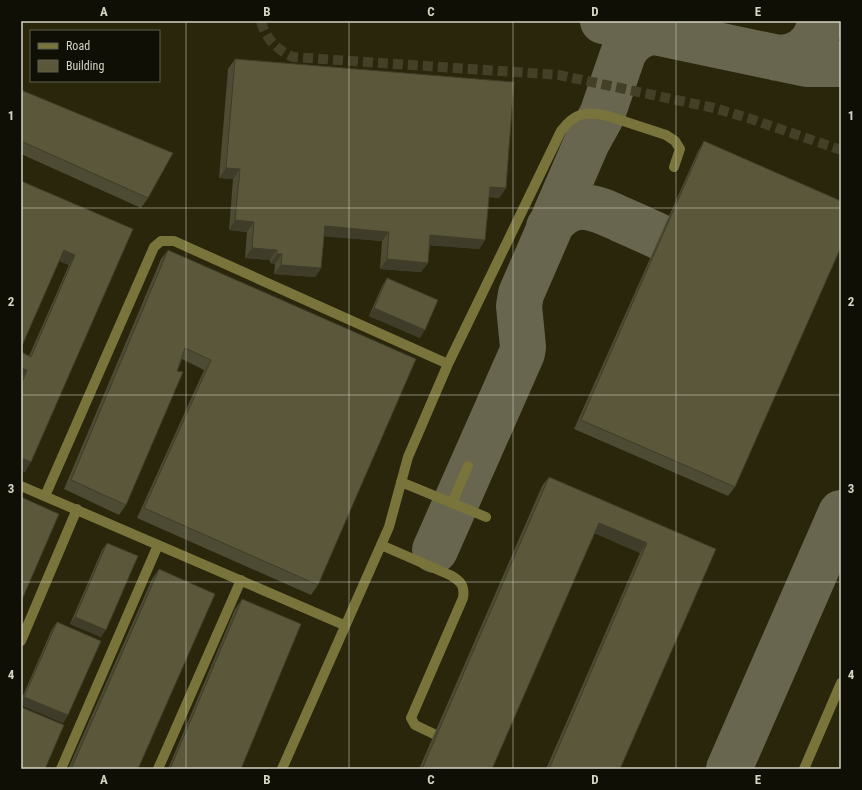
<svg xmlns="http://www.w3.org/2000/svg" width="862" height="790" viewBox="0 0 862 790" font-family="'Roboto Condensed',sans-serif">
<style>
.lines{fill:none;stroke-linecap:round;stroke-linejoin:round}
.taxiway{stroke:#68664e;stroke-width:46}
.minor-tunnel{stroke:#434027;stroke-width:10;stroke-dasharray:10 5;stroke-linecap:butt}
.minor{stroke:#79743c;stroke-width:10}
.wall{fill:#4d4b33}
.shaded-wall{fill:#3f3d29}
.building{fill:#5a573b;stroke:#3f3d29}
.grid{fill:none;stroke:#d5d4c4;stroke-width:1;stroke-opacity:0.55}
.neatline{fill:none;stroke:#d5d4c4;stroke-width:1.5}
.grid-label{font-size:13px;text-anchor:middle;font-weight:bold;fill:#d5d4c4}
</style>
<rect width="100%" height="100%" fill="#29260b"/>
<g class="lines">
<path class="taxiway" d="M 603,21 L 807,64 L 841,64
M 777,58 C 800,58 817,45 820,21
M 549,227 C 571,197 592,206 620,219 C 634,225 647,231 660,237
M 435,550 L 522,353 L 523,347 L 519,306 L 521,294 L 587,142 L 602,115 L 623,54 C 629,41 642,32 657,32
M 729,769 L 841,513"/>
<path class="minor-tunnel" d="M 261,21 C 265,38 277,50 293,57 L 559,75 L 714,108 L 748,118 L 841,150"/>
<path class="minor" d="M 401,482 L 486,517
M 21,486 L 344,625
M 45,496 L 154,247 L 161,241 L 174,241 L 448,364
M 452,503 L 468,466
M 381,545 L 450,575 C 461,581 465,586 463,598 L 411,718 L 415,725 L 434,734
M 21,641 L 77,509
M 61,769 L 158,545
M 158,769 L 241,580
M 282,769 L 389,527 L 408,457 L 448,364 L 561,131 C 575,112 586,111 608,116 L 666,135 L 675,141 L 680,149 L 674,167
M 804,769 L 841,683"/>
</g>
<path class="wall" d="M 235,59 L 506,188 L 499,198 L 489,197 L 485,240 L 479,249 L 430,245 L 428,263 L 421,272 L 380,269 L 382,241 L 324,236 L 321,268 L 315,277 L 274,274 L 275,264 L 270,263 L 270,260 L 245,258 L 247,232 L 229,230 L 233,179 L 219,178 L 228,69 Z
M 21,90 L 148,198 L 141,208 L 21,154 Z
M 704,141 L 735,487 L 728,496 L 574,429 L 698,151 Z
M 21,181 L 133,229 L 25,472 L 21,470 L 21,352 L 29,356 L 69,265 L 59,261 L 21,348 Z
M 168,250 L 318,585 L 311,595 L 137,518 L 204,370 L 182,359 L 126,505 L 119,515 L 64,489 L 161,259 Z
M 387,278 L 420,338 L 369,316 L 382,286 Z
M 549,477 L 716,549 L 620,769 L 546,769 L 640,553 L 594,533 L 492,769 L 419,769 L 542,486 Z
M 107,543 L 101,637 L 70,624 L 102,550 Z
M 159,569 L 138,769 L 68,769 L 152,579 Z
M 242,599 L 241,769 L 168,769 L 235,609 Z
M 57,622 L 68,715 L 63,723 L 21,705 L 21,700 L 52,629 Z"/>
<path class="shaded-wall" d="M 226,168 L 240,169 L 233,179 L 219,178 Z
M 490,187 L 506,188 L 499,198 L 483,196 Z
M 235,220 L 254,222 L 247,232 L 229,230 Z
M 325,226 L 389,232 L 382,241 L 318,236 Z
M 430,235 L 485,240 L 479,249 L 424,245 Z
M 252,248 L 277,250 L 270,260 L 245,258 Z
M 64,250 L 75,255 L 69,265 L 57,260 Z
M 277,254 L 282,254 L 275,264 L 270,263 Z
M 387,259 L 428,263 L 421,272 L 380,269 Z
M 281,265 L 321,268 L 315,277 L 274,274 Z
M 374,308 L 425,330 L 420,338 L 369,316 Z
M 21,368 L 27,370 L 21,379 Z
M 21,458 L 31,462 L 25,472 L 21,470 Z
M 599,523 L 647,543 L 640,553 L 592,532 Z
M 75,617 L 106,630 L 101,637 L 70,624 Z
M 24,697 L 68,715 L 63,723 L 21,705 L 21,701 Z"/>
<path class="building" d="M 235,59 L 514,82 L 506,188 L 490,187 L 485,240 L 430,235 L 428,263 L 387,259 L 389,232 L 325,226 L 321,268 L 281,265 L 282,254 L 277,254 L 277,250 L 252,248 L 254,222 L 235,220 L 240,169 L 226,168 Z
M 21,90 L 173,153 L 148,198 L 21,141 Z
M 704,141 L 841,201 L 841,247 L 735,487 L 581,420 Z
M 21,181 L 133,229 L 31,462 L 21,458 L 21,385 L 27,370 L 21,368 L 21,352 L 31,357 L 75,255 L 64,250 L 21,348 L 21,235 L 22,232 L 21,232 Z
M 168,250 L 416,359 L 318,585 L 144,508 L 211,360 L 185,348 L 177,371 L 183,372 L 126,505 L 71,480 Z
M 387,278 L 438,300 L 425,330 L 374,308 Z
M 549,477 L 716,549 L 620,769 L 549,769 L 647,543 L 599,523 L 492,769 L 422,769 Z
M 21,497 L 59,514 L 21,602 Z
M 107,543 L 138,556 L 106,630 L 75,617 Z
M 159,569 L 215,594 L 138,769 L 71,769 Z
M 242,599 L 301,624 L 241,769 L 170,769 Z
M 57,622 L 101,641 L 68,715 L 24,697 Z
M 21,707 L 64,725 L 45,769 L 21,769 Z"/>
<path class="grid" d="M 186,21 L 186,769M 349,21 L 349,769M 513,21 L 513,769M 676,21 L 676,769M 21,208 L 841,208M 21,395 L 841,395M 21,582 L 841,582"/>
<rect width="862" height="790" fill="none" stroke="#100f05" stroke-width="44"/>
<rect x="30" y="30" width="130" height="52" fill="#100f05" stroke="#5f5e51"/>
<rect x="38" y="43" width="20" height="6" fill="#79743c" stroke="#5f5e51"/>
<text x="66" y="50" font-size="12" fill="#d5d4c4">Road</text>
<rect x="38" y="60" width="20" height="12" fill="#5a573b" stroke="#5f5e51"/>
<text x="66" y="70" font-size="12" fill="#d5d4c4">Building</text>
<rect x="22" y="22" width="818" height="746" class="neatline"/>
<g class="grid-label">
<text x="104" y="16">A</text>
<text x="267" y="16">B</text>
<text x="431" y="16">C</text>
<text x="595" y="16">D</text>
<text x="758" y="16">E</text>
<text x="11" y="120">1</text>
<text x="851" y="120">1</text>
<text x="11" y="306">2</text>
<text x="851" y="306">2</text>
<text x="11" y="493">3</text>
<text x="851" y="493">3</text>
<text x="11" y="679">4</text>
<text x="851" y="679">4</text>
<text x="104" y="784">A</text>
<text x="267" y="784">B</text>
<text x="431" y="784">C</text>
<text x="595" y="784">D</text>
<text x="758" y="784">E</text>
</g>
</svg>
